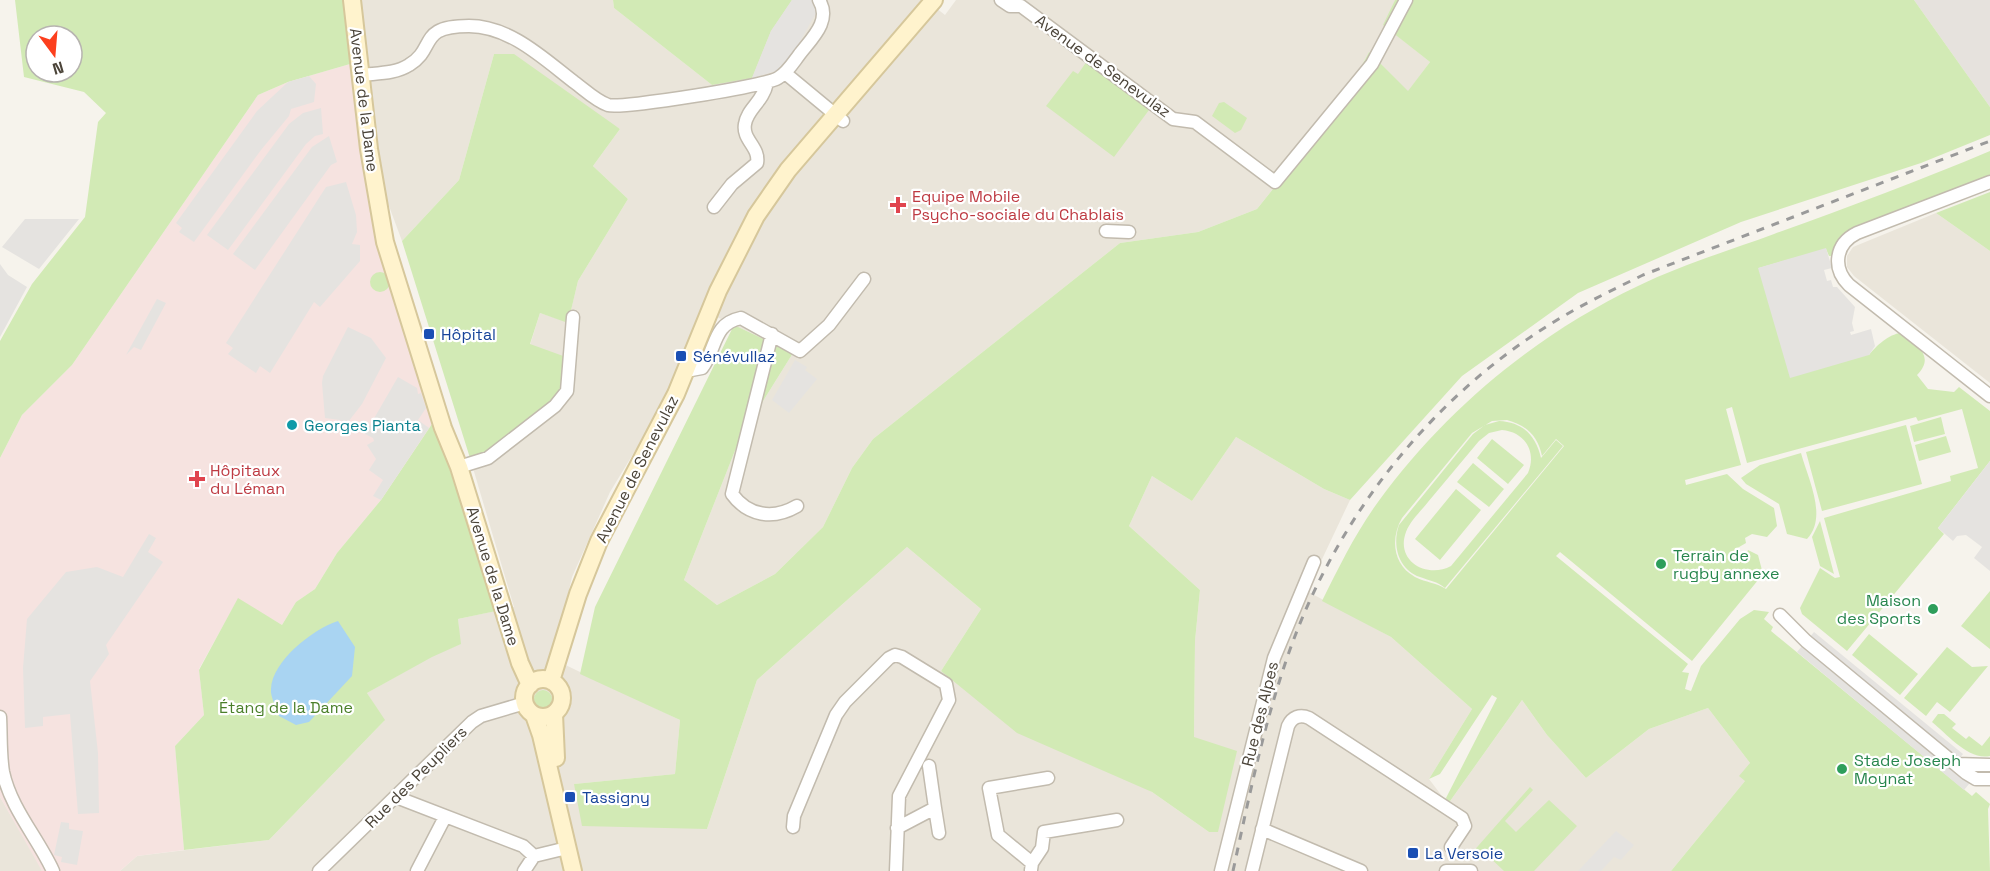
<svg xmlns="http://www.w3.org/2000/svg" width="1990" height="871" viewBox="0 0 1990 871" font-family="'Space Grotesk',sans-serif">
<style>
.residential{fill:#eae5da}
.industrial{fill:#e6e2dd}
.medical{fill:#f6e3e0}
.green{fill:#d2eab5;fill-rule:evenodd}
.parking{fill:#e5e3e0}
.water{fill:#a9d4f2}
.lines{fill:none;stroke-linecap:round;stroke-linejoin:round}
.minor-casing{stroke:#c2bbae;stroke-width:15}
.secondary-casing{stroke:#d6c79b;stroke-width:20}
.minor{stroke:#fff;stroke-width:12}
.secondary{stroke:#fff3cd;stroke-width:16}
.rail{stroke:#9a9a9a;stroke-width:3;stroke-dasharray:8 8;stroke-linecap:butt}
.health-dot{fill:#e0444e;stroke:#fff;stroke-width:2}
.transit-dot{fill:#1a4fb4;stroke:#fff;stroke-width:2}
.culture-dot{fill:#0f9aa8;stroke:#fff;stroke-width:2}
.leisure-dot{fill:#2e9e5b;stroke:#fff;stroke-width:2}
.labels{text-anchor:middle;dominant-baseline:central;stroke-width:4.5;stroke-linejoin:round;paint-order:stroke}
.street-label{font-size:16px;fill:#4b4439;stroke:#fff}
.health-label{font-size:16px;fill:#be3a42;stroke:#fff;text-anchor:start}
.transit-label{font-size:16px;fill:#164399;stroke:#fff;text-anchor:start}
.culture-label{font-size:16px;fill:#0d838f;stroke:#fff;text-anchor:start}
.leisure-label{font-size:16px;fill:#27864d;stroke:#fff;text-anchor:start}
.park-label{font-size:16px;fill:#4a7f2a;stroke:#fff}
</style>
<rect width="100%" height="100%" fill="#f6f3ec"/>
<path class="residential" d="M 359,0 L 613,0 L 614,8 L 712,85 L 792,0 L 926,0 L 945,15 L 956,0 L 1395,0 L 1384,25 L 1430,62 L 1408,92 L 1369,52 L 1342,103 L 1257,209 L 1198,232 L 1120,243 L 873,439 L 852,468 L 823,527 L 775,574 L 717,605 L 684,580 L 740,438 L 793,353 L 702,310 L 670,393 L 610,492 L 572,577 L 553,659 L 680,720 L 675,774 L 574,784 L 707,829 L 757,680 L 907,547 L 981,609 L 941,671 L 1152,792 L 1209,832 L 1194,737 L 1195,641 L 1200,590 L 1129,526 L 1152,476 L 1192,501 L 1236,437 L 1324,489 L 1350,500 L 1307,591 L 1391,637 L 1472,709 L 1429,779 L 1448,804 L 1522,700 L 1547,735 L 1586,778 L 1649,729 L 1708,708 L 1750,763 L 1745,781 L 1671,871 L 120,871 L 137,856 L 269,840 L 384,721 L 367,693 L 432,656 L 460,644 L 458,619 L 514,607 L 470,458 L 530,345 L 540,313 L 568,322 L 578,281 L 628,199 L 593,166 L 620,129 L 494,54 L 459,180 L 402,241 L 386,198 L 376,147 Z
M 1936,213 L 1990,251 L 1990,383 L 1854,276 L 1847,267 L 1847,256 L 1853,247 Z
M 0,797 L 38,862 L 42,871 L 0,871 Z"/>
<path class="industrial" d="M 1914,0 L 1990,0 L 1990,107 Z"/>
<path class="medical" d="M 350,64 L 372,208 L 434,421 L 381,500 L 337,553 L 315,589 L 296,602 L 282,625 L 238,599 L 199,669 L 204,715 L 175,746 L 184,850 L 137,856 L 120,871 L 42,871 L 0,797 L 0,458 L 22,415 L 72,365 L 258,95 L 288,82 Z"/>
<path class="green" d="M 15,0 L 345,0 L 350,64 L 288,82 L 258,95 L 72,365 L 22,415 L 0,458 L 0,341 L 32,284 L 85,217 L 98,122 L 106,113 L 84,92 L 24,77 ZM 36,36 L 72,36 L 72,72 L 36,72 Z
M 613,0 L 792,0 L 771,31 L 752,78 L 712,85 L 614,8 Z
M 1395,0 L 1914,0 L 1990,107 L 1990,135 L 1921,163 L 1741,222 L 1578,293 L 1462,376 L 1350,500 L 1324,489 L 1236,437 L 1192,501 L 1152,476 L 1129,526 L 1200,590 L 1195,641 L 1194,737 L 1237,751 L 1218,832 L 1209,832 L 1152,792 L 1017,733 L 941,671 L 981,609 L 907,547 L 757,680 L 707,829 L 582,826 L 574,784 L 675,774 L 680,720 L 580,674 L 595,607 L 734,325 L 793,353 L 740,438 L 684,580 L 717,605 L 775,574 L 823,527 L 852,468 L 873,439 L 1120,243 L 1198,232 L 1257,209 L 1342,103 L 1369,52 L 1408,91 L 1430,62 L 1383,25 Z
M 494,54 L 514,54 L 620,129 L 593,166 L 628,199 L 578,281 L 568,323 L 540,313 L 530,344 L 566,357 L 566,382 L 558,396 L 483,455 L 470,458 L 402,241 L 459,180 Z
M 1087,61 L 1149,110 L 1114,157 L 1046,106 L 1073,71 L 1078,74 Z
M 1224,102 L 1247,118 L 1241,130 L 1235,133 L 1212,116 L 1219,103 Z
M 1990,151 L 1990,175 L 1857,227 L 1831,256 L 1829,256 L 1826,249 L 1759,268 L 1869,355 C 1876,346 1889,334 1901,333 C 1916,344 1936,356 1917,375 L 1928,389 L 1954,392 L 1959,387 L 1990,411 L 1990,461 L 1938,528 L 1944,534 L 1847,651 L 1802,614 L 1800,608 L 1820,568 L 1835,578 L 1840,577 L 1824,518 L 1951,481 L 1950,476 L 1978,468 L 1962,409 L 1918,421 L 1916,417 L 1747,463 L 1732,407 L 1726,409 L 1741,465 L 1685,480 L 1686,485 L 1727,474 L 1743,489 L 1774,508 L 1777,526 L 1767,537 L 1752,534 L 1745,538 L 1746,543 L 1734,550 L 1744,559 L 1748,550 L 1758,555 L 1763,574 L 1692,661 L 1560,552 L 1556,556 L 1688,664 L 1682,672 L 1689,673 L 1685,689 L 1691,691 L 1701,666 L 1740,619 L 1754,610 L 1769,612 L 1764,619 L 1773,627 L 1771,631 L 1972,796 L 1976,792 L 1990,804 L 1988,809 L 1990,871 L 1671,871 L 1745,781 L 1739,776 L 1750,763 L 1708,708 L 1649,729 L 1586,778 L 1547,735 L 1522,700 L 1448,804 L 1446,798 L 1497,698 L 1492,695 L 1440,774 L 1429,779 L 1472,709 L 1391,637 L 1322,601 C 1339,567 1356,532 1378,502 C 1445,410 1535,335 1638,286 C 1681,265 1728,251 1774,234 C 1846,208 1919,181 1990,151 ZM 1507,420 C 1526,425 1538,436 1542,456 L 1556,439 L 1564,446 L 1446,589 C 1435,582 1427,583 1415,577 C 1393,565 1390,539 1402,518 L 1472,433 L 1492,421 Z
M 1990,192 L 1990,251 L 1936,213 Z
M370 282a10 10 0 1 1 20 0a10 10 0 1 1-20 0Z
M 1941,417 L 1945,434 L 1914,442 L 1910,426 Z
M 434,421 L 496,611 L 458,619 L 461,644 L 432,657 L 367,693 L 385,720 L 269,840 L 184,850 L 175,746 L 204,715 L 199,670 L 238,598 L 282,625 L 296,602 L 315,589 L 337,553 L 381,500 Z
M 1499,421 C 1523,422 1536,436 1541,458 L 1556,440 L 1563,446 L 1445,588 C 1437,581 1430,581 1420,577 C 1398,569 1392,545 1399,525 L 1473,434 L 1485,425 ZM 1502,430 C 1525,432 1537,452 1528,473 L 1451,566 C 1427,579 1395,561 1406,532 C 1410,521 1421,511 1428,502 C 1445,482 1462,461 1479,441 L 1489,433 Z
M 1906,425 L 1922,484 L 1822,511 L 1806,452 Z
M 1946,436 L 1951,452 L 1919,461 L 1915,445 Z
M 1492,439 L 1524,465 L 1508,484 L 1477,458 Z
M 1801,453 C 1808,479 1828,517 1807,539 L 1787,534 L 1779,504 L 1746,484 L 1741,478 L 1760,465 Z
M 1473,463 L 1504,489 L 1489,507 L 1457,482 Z
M 1456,489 L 1481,510 L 1440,560 L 1415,539 Z
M 1820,521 L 1834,574 L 1820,566 L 1812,537 Z
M 1990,591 L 1990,649 L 1961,626 Z
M 1869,634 L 1918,674 L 1900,695 L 1852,655 Z
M 1947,647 L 1972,667 L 1988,666 L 1950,712 L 1937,702 L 1926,716 L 1904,698 Z
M534 699a9 9 0 1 1 18 0a9 9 0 1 1-18 0Z
M 1938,714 L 1944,714 L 1956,724 L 1952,728 L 1966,739 L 1969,736 L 1982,746 L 1990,736 L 1990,756 C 1969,761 1947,734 1932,722 Z
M 1530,787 L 1533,790 L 1505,821 L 1516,832 L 1549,800 L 1577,826 L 1534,871 L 1504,871 L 1486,854 L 1479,861 L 1471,854 Z"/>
<path class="parking" d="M 792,0 L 812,0 L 816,13 L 794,52 L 776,71 L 752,78 L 771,31 Z
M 309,76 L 316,84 L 314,102 L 291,109 L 289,116 L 261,150 L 194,242 L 179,232 L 182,228 L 176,223 L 257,111 L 288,82 Z
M 321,108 L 323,134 L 315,136 L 306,144 L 228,250 L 207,235 L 289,124 L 303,113 Z
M 329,136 L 337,162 L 331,165 L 255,270 L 233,254 L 312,147 Z
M 346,182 L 356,215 L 357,232 L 352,244 L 360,245 L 360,261 L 320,307 L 314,302 L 270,373 L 260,366 L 256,373 L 228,354 L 233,348 L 226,343 L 326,187 Z
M 25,219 L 79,219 L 39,269 L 2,247 Z
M 1826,248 L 1832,268 L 1824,270 L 1827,281 L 1831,280 L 1833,287 L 1837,287 L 1855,307 L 1852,323 L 1854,331 L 1850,332 L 1851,335 L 1871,329 L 1875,346 L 1869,355 L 1790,378 L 1758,268 Z
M 0,264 L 8,275 L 27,287 L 0,337 Z
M 157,299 L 166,303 L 141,350 L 134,347 L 126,355 Z
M 348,327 L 371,338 L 386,358 L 362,404 L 345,426 L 340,420 L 325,418 L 322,383 L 323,376 Z
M 795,360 L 807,367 L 805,370 L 817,379 L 789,413 L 772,400 Z
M 398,377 L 417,388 L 418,394 L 421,393 L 426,408 L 418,420 L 429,428 L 381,500 L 373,496 L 383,480 L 369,470 L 376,459 L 367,445 L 374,441 L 373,438 L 365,434 Z
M 1990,461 L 1990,571 L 1974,558 L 1982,547 L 1966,535 L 1957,536 L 1953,541 L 1938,528 Z
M 149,534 L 156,538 L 148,552 L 163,562 L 106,645 L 109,654 L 90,681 L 98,753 L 99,813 L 78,814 L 70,714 L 43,717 L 43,726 L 25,728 L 23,668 L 27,619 L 66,572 L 97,567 L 123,577 Z
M 1814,632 L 1963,754 L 1955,764 L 1974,778 L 1964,790 L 1797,652 Z
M 61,822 L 69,823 L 69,829 L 83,831 L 77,865 L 61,862 L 62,857 L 54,855 Z
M 1616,831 L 1634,845 L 1621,860 L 1614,857 L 1601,871 L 1578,871 Z"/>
<path class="water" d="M 338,621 L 355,647 L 352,676 L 309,722 L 296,725 L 279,716 C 277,708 270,697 271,689 C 272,661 313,629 338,621 Z"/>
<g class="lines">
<defs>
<path id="minor" d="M 1001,0 L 1010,6 L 1021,6 L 1173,119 L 1195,122 L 1275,182 L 1372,64 L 1406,0
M 785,73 L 843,121
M 361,75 C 377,73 395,74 409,65 C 437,48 417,26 469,26 C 510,26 544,59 574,82 C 585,90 596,101 608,105 C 621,109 766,86 778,78 C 787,73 793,63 799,55 C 811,39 832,21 819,0
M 1990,182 L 1857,233 C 1835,244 1832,268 1849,285 L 1990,396
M 714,207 L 732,184 L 757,163 C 760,147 742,140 745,124 C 747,109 763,102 767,83
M 1106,231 L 1129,232
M 772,334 L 732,494 C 748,516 773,520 797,506
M 686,371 L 702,368 C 717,349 712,324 741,318 L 800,351 L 829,325 L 864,279
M 459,467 L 488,458 L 555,406 L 567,391 L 573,317
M 1780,615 L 1806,641 L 1966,773 L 1976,779 L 1990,779
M 0,717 C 1,735 0,754 3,772 C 11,809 38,838 53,871
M 1956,764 L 1990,765
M 396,797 L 523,846 L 534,856
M 935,808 L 939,833
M 793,827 L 794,816 L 836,715 L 845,702 L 889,658 L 895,655 L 902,657 L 946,684 L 949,700 L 899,796 L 896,871
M 897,828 L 935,808 L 929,766
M 1262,829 L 1361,871
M 1032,863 L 998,835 L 989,788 L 1048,778
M 1031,870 L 1032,863 L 1042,848 L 1044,832 L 1117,820
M 319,871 L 472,722 L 481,716 L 525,703
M 417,871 L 445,817
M 524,871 L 534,856 L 567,848
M 1221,871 L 1274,658 L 1314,562
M 1252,871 L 1288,726 C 1292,717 1300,714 1309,718 L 1462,818 L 1465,826 L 1451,847
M 1446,871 L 1471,871"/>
<path id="secondary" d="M 352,0 L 369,149 L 385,242 L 443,428 L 459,467 L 520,663 L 530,685
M524 698a19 19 0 1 1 38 0a19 19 0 1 1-38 0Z
M 551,681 L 578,594 L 599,541 L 676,394 L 718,291 L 756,216 L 788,170 L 934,0
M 554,714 L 556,758
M 534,715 L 541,735 L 573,871"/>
</defs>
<use href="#minor" class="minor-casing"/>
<use href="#secondary" class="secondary-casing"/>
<use href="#minor" class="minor"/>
<use href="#secondary" class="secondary"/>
<path class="rail" d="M 1233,871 C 1248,802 1262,732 1285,664 C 1329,531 1418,412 1535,334 C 1569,311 1606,293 1643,275 L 1990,141"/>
</g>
<g class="health-dot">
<path d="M895 196h6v6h6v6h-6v6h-6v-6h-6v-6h6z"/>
<path d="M194 470h6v6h6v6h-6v6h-6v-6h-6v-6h6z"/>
</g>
<g class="transit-dot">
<rect x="423" y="328" width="12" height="12" rx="3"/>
<rect x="675" y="350" width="12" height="12" rx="3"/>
<rect x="564" y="791" width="12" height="12" rx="3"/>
<rect x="1407" y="847" width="12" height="12" rx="3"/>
</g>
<circle class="culture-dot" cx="292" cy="425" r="6"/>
<g class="leisure-dot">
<circle cx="1661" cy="564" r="6"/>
<circle cx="1933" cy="609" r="6"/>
<circle cx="1842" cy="769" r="6"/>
</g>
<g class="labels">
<g class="street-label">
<text transform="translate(1103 66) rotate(36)">Avenue de Senevulaz</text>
<text transform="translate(364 100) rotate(83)">Avenue de la Dame</text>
<text transform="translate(637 469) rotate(-63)">Avenue de Senevulaz</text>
<text transform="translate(493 576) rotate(73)">Avenue de la Dame</text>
<text transform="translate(1260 714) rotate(-76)">Rue des Alpes</text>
<text transform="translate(416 777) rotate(-45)">Rue des Peupliers</text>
</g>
<g class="health-label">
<text x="912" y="196">Equipe Mobile<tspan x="912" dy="18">Psycho-sociale du Chablais</tspan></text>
<text x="210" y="470">Hôpitaux<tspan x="210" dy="18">du Léman</tspan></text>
</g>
<g class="transit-label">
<text x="441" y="334">Hôpital</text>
<text x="693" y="356">Sénévullaz</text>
<text x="582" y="797">Tassigny</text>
<text x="1425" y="853">La Versoie</text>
</g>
<g class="culture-label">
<text x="304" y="425">Georges Pianta</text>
</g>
<g class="leisure-label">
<text x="1673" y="555">Terrain de<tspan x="1673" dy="18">rugby annexe</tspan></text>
<text x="1921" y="600" text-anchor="end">Maison<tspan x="1921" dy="18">des Sports</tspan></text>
<text x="1854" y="760">Stade Joseph<tspan x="1854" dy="18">Moynat</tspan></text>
</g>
<g class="park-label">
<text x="286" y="707">Étang de la Dame</text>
</g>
</g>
<g transform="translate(54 54) rotate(164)"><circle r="28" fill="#ffffff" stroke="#b7b4b0" stroke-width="1.5"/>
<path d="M0-4.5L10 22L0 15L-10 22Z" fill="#fc3f1d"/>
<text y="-9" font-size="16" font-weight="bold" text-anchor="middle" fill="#4b4439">N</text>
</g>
</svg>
